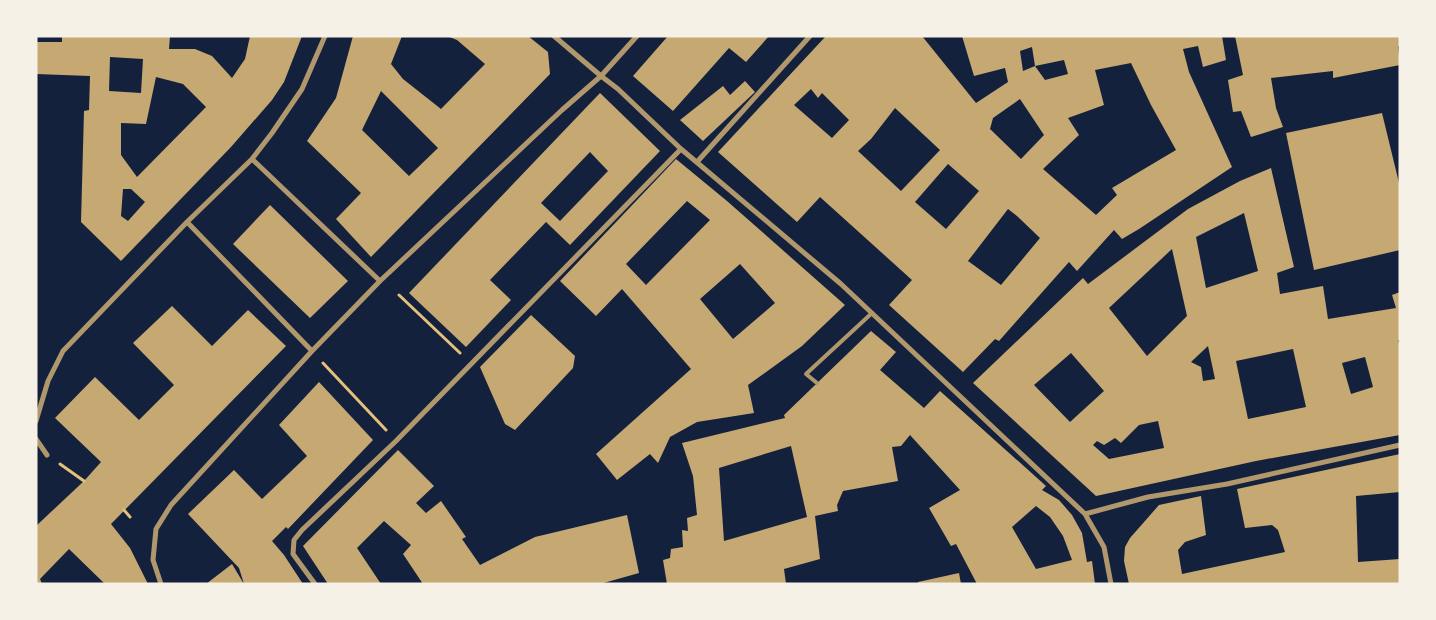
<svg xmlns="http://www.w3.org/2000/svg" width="1436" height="620" viewBox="0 0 1436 620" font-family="'Noto Sans',sans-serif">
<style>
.building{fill:#c6a872;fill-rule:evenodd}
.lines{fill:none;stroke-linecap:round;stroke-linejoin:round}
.path{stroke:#e5c07b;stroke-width:3}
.service{stroke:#b1986c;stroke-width:4}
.minor{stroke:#b1986c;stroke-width:5}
</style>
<rect width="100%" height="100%" fill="#14213d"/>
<path class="building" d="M 62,36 L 170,36 L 169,49 L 195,49 L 212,56 L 232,78 L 245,59 L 250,36 L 302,36 L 284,82 L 272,100 L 231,147 L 121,261 L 81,222 L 84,111 L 89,110 L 90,76 L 36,74 L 36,42 L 62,42 ZM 110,57 L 143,59 L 141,93 L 109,91 ZM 156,77 L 183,84 L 206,107 L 137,177 L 121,155 L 121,123 L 146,124 ZM 123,189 L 131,189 L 145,202 L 128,221 L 121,216 Z
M 353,36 L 402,36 L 391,64 L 403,79 L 441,109 L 485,64 L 457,40 L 447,36 L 528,36 L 548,52 L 550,74 L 371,257 L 336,219 L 361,193 L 307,141 L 336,98 ZM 381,91 L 438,148 L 409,176 L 362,130 Z
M 668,36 L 769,36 L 746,62 L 729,48 L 673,111 L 633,76 Z
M 826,36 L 922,36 L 976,103 L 1008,82 L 1005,68 L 974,76 L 962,36 L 1222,36 L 1226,60 L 1203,67 L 1198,46 L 1183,49 L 1189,72 L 1232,167 L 1139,229 L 1122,239 L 1114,230 L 1077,271 L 1069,262 L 999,341 L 995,339 L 963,372 L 889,305 L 912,280 L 820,197 L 797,222 L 718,152 ZM 1032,47 L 1035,66 L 1064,60 L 1068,74 L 1045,80 L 1035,66 L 1023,71 L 1020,51 ZM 1131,63 L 1151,105 L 1176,150 L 1112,188 L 1117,195 L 1096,215 L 1043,169 L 1079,135 L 1068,118 L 1104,105 L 1095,70 ZM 811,89 L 818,98 L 822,93 L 849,120 L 832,138 L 794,105 ZM 1020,99 L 1044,135 L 1021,159 L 990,129 L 993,118 ZM 895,108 L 940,150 L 901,191 L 858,151 L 871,139 ZM 948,164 L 979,191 L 946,229 L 915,202 ZM 1008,209 L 1017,216 L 1040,238 L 1001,285 L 968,261 Z
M 1235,36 L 1400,36 L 1400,47 L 1398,46 L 1400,65 L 1333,78 L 1333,71 L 1271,78 L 1276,108 L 1283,127 L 1251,137 L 1241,111 L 1233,112 L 1228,80 L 1243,75 Z
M 745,81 L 755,92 L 703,141 L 680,120 L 723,86 L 730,95 Z
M 600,93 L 660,151 L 570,245 L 546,222 L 490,280 L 511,300 L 466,347 L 409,293 ZM 590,152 L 608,171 L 560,221 L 541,203 Z
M 1382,113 L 1400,187 L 1400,250 L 1314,270 L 1286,133 Z
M 676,159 L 727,201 L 845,305 L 802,346 L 748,385 L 754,413 L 697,422 L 670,437 L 658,463 L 650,454 L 617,480 L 596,454 L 691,369 L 622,289 L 596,316 L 560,281 ZM 687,201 L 710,220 L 646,285 L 626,264 ZM 740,264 L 775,303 L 733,339 L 700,299 Z
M 1271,168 L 1294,267 L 1277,273 L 1280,294 L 1323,286 L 1328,319 L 1396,308 L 1392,295 L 1400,292 L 1400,340 L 1398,340 L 1400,347 L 1400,435 L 1256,461 L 1096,496 L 973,383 L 1083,278 L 1088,284 L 1188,209 L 1240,181 ZM 1244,213 L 1258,271 L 1206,288 L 1196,237 ZM 1172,249 L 1187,316 L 1147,356 L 1109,308 ZM 1208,346 L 1215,379 L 1203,381 L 1201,367 L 1191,362 ZM 1293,349 L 1306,407 L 1248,419 L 1236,361 ZM 1071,353 L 1104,391 L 1070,422 L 1034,385 ZM 1365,357 L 1373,387 L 1351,394 L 1342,363 ZM 1158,421 L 1164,448 L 1109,459 L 1093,445 L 1097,441 L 1104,445 L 1115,438 L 1121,443 L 1139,425 Z
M 270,205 L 348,281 L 310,318 L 233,244 Z
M 172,306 L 212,346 L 248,310 L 286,346 L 111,524 L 130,548 L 148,584 L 105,584 L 69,549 L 40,579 L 42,584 L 36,584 L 36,526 L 84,481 L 101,462 L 55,418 L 95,377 L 139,420 L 174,385 L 133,343 Z
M 531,315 L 575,356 L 573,368 L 515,430 L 505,424 L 480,367 Z
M 871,331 L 896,352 L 880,370 L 924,408 L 940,391 L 1046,486 L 1042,490 L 1059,500 L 1072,515 L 1082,533 L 1087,562 L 1092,561 L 1095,584 L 977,584 L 956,544 L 951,546 L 929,508 L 960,490 L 910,435 L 901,446 L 892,447 L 898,481 L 843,491 L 837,505 L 838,511 L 815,516 L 820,559 L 784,569 L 786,584 L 667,584 L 663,560 L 670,558 L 671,549 L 683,547 L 682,530 L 688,531 L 687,518 L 697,515 L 693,476 L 682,443 L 785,418 L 784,415 ZM 791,446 L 807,517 L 724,541 L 719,468 ZM 1036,506 L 1050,517 L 1063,536 L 1072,560 L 1036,569 L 1012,527 Z
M 319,382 L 373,440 L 288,529 L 286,527 L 272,541 L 284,555 L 303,584 L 244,584 L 239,568 L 188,514 L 234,470 L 262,499 L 307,456 L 279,425 Z
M 398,450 L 434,486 L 416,503 L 426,513 L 441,501 L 466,537 L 462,539 L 480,565 L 535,537 L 627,515 L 639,573 L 600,584 L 423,584 L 403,554 L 411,545 L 384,521 L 357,548 L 381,584 L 328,584 L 303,546 Z
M 1400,454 L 1400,492 L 1356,496 L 1358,562 L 1400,559 L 1400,584 L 1129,584 L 1124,561 L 1125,547 L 1130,538 L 1159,505 L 1201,496 L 1206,535 L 1185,542 L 1178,550 L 1182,574 L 1285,552 L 1278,530 L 1272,525 L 1245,528 L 1237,489 Z
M 232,564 L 244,584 L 206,584 Z
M 959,573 L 961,584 L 918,584 L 918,582 Z"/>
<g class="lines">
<path class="path" d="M 399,295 L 460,353
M 323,363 L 386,430
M 60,464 L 84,481
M 124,510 L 130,517"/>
<path class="service" d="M 817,383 L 806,374 L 872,313"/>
<path class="minor" d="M 554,36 L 601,76 L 637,36
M 252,159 L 380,281
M 697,162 L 810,36
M 187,222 L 312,351
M 36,421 L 48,381 L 63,351 L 187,222 L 252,159 L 272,133 L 302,89 L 325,36
M 36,439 L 47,455
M 1085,514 L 1148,497 L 1227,484 L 1400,445
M 161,584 L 153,560 L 156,529 L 171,505 L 312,351 L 380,281 L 562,110 L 601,76 L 618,89 L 681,149 L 841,284 L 1085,514 L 1104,547 L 1111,584
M 315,584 L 293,554 L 294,540 L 302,530 L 396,441 L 681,149"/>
</g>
<rect width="1436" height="620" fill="none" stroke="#f6f1e7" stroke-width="75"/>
</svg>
